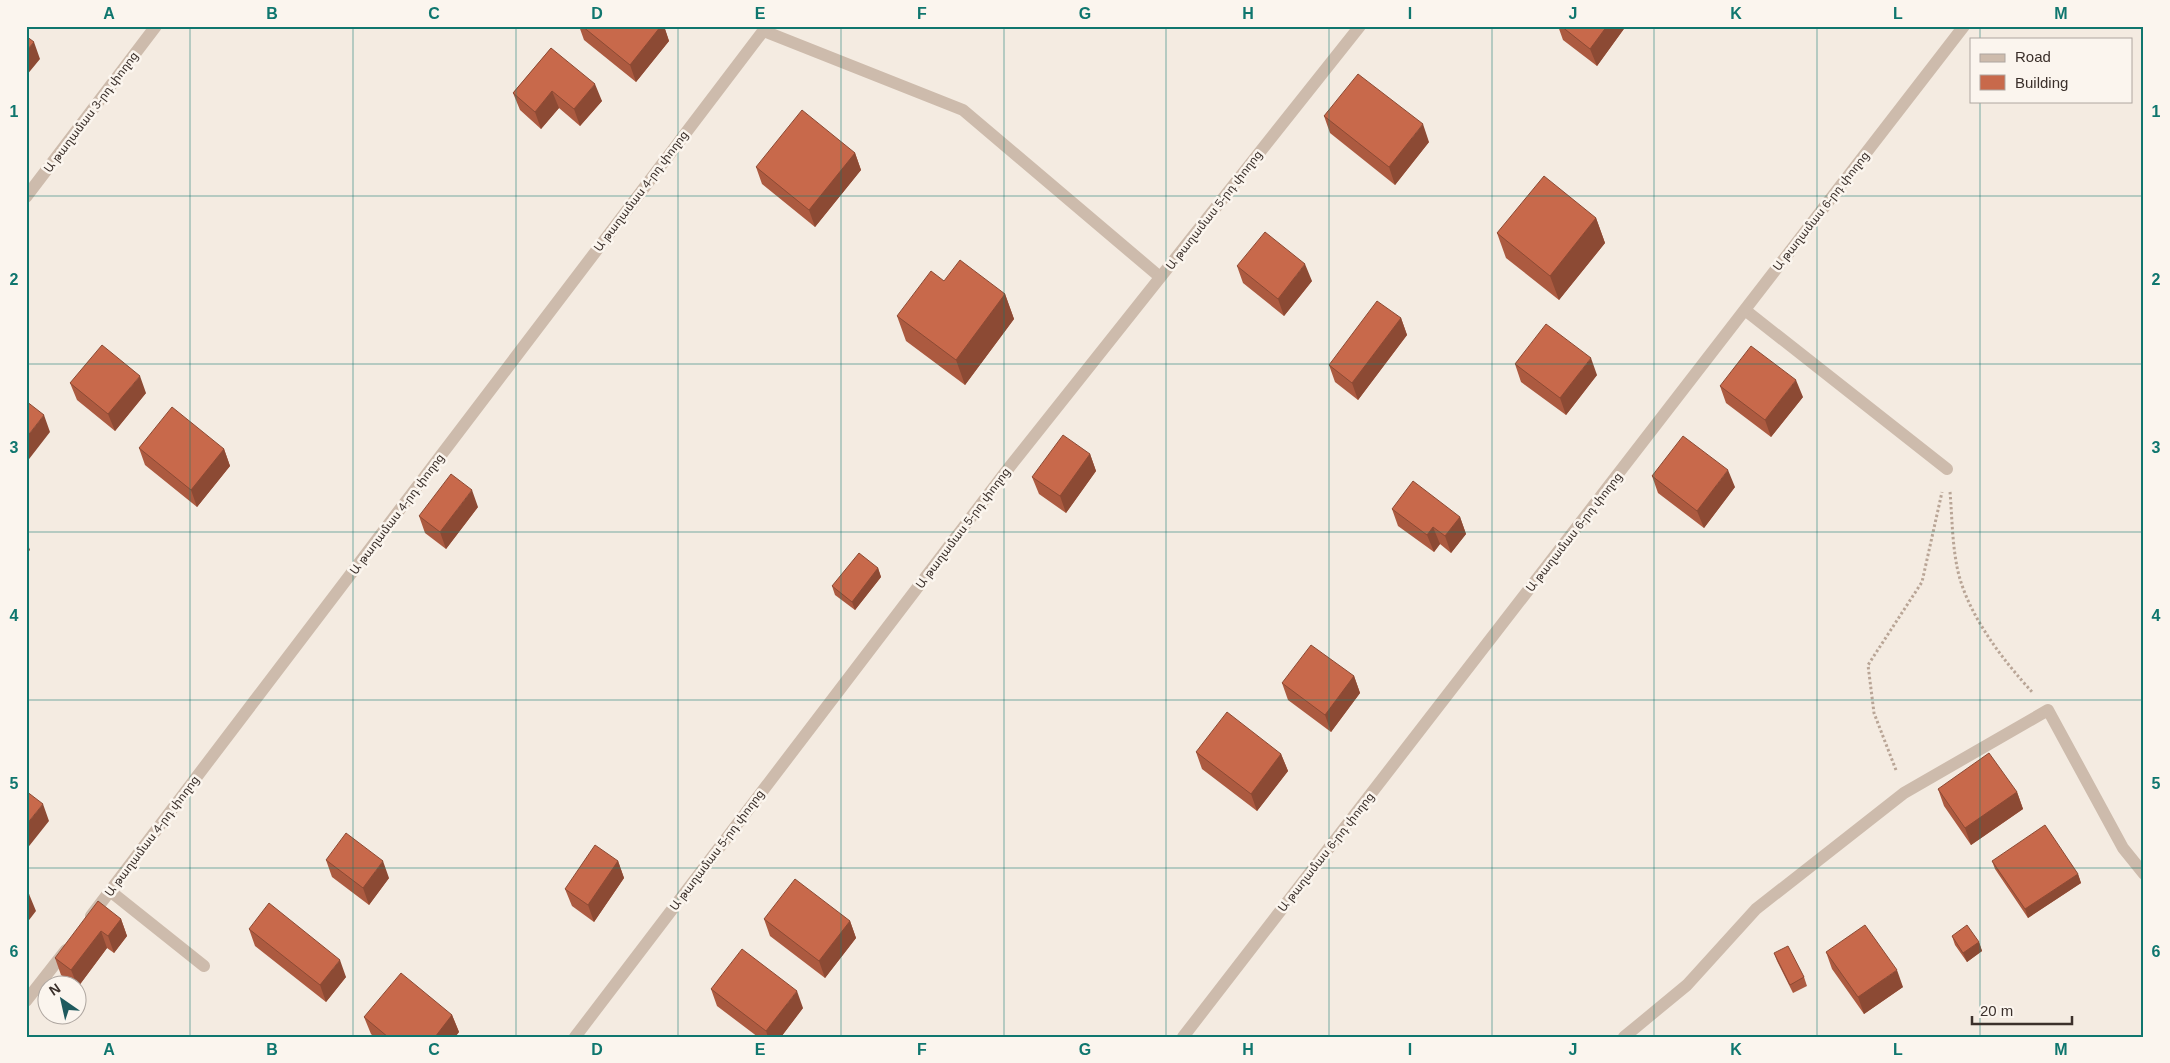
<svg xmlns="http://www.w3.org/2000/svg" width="2170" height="1063" viewBox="0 0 2170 1063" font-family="Arial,'Noto Sans Armenian',sans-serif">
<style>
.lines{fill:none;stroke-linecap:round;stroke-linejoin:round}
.path{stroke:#b9a596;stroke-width:3;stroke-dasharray:2.5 2.5;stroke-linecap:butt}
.service{stroke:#cdbbac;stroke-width:12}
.minor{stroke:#cdbbac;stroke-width:12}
.wall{fill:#ac5a40}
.shaded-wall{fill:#8c4a34}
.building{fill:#c8694b;stroke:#8c4a34}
.grid{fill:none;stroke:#0f766e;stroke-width:1;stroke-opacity:0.55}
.labels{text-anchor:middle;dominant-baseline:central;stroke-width:5;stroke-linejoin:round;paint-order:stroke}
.street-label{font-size:12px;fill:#3b302b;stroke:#fbf5ee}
.neatline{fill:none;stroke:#0f766e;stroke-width:2}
.grid-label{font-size:16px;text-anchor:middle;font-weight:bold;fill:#0f766e}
</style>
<rect width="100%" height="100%" fill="#f4ebe1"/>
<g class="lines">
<path class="path" d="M 1950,492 C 1952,515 1952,538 1956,561 C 1963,609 2001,658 2033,693
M 1896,770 L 1874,713 L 1868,665 L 1922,582 L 1942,492"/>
<path class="service" d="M 764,31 L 963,110 L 1160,277
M 1745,310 L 1947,469
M 110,891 L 204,966"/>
<path class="minor" d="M 26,197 L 156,26
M 91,916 L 767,26
M 26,1001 L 66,950
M 575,1037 L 1004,474 L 1360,26
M 1183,1037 L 1964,26
M 1624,1037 L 1687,985 L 1756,909 L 1904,793 L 2048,710 L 2123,848 L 2144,874"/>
</g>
<path class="wall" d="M 579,26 L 664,26 L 669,41 L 636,82 L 584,40 Z
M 1558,26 L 1626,26 L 1597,66 L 1563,40 Z
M 551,48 L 602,101 L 580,126 L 559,108 L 541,129 L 520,110 L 513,93 Z
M 1324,116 L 1429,142 L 1395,185 L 1330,133 Z
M 855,153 L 861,170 L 815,227 L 762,184 L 756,167 Z
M 1596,218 L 1605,243 L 1559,300 L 1506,258 L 1497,233 Z
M 1237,266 L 1312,281 L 1284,316 L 1243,283 Z
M 944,281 L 1005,294 L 1014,319 L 965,385 L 906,341 L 897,316 Z
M 1401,318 L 1407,335 L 1358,400 L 1335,382 L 1329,365 Z
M 1515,364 L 1597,375 L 1566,415 L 1521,382 Z
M 70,383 L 146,393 L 115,431 L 77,400 Z
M 1720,386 L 1803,397 L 1771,437 L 1726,403 Z
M 139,448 L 224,449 L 230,466 L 197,507 L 145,465 Z
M 1090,454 L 1096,471 L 1066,513 L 1039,494 L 1032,477 Z
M 1652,476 L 1735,487 L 1704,528 L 1658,493 Z
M 478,507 L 446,549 L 425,533 L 419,516 Z
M 1392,509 L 1460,517 L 1466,534 L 1451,553 L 1440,544 L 1434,552 L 1398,526 Z
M 878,568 L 881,577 L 855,610 L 835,595 L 832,586 Z
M 1354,676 L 1360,693 L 1331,732 L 1288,700 L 1282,683 Z
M 1196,752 L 1281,754 L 1288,771 L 1257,811 L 1202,769 Z
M 1938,789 L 2017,792 L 2023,809 L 1971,845 L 1944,806 Z
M 326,860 L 389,878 L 369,905 L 332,877 Z
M 618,861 L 624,878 L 594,922 L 572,906 L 565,889 Z
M 1992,861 L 2078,874 L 2081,883 L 2028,918 L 1995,869 Z
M 121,919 L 127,936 L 114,953 L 107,948 L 78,987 L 78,986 L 75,986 L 61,975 L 55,958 Z
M 764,919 L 850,921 L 856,938 L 825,978 L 770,936 Z
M 249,929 L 346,977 L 326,1002 L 255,946 Z
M 1952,936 L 1979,942 L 1982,951 L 1967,962 L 1955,945 Z
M 1826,952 L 1903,987 L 1864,1014 L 1832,969 Z
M 1774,953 L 1804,977 L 1807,986 L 1793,993 L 1777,961 Z
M 711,989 L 803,1008 L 781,1037 L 758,1037 L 717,1006 Z
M 452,1015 L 459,1032 L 455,1037 L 374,1037 L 371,1034 L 364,1017 Z"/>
<path class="shaded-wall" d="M 661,26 L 664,26 L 669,41 L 636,82 L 630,65 Z
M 1607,26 L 1626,26 L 1597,66 L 1590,49 Z
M 34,42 L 40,59 L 26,76 L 26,51 Z
M 595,84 L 602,101 L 580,126 L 574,109 Z
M 552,91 L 559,108 L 541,129 L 535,112 Z
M 1423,124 L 1429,142 L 1395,185 L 1389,167 Z
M 855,153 L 861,170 L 815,227 L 809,210 Z
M 1596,218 L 1605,243 L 1559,300 L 1550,276 Z
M 1305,264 L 1312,281 L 1284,316 L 1278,299 Z
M 1005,294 L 1014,319 L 965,385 L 956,360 Z
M 1401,318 L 1407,335 L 1358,400 L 1352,383 Z
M 1591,358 L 1597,375 L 1566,415 L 1560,398 Z
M 140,376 L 146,393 L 115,431 L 108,414 Z
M 1796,380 L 1803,397 L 1771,437 L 1765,420 Z
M 44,415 L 50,432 L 26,463 L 26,438 Z
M 224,449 L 230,466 L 197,507 L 191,490 Z
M 1090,454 L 1096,471 L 1066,513 L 1060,496 Z
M 1728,470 L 1735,487 L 1704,528 L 1697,511 Z
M 472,490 L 478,507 L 446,549 L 440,532 Z
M 1460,517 L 1466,534 L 1451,553 L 1445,536 Z
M 1433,527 L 1440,544 L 1434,552 L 1427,535 Z
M 26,540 L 30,550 L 26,554 Z
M 878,568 L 881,577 L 855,610 L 852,602 Z
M 1354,676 L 1360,693 L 1331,732 L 1325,715 Z
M 1281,754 L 1288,771 L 1257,811 L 1251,794 Z
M 2017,792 L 2023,809 L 1971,845 L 1965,828 Z
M 43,804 L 49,821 L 26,850 L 26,825 Z
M 383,861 L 389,878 L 369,905 L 363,888 Z
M 618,861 L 624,878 L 594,922 L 588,905 Z
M 2078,874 L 2081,883 L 2028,918 L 2025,909 Z
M 29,894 L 36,911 L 26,924 L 26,898 Z
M 121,919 L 127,936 L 114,953 L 108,936 Z
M 850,921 L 856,938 L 825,978 L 819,961 Z
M 101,931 L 107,948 L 78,987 L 71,970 Z
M 1979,942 L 1982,951 L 1967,962 L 1963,953 Z
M 340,960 L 346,977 L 326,1002 L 320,985 Z
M 1897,970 L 1903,987 L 1864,1014 L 1858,997 Z
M 797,991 L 803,1008 L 781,1037 L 768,1037 L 766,1031 Z
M 452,1015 L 459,1032 L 455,1037 L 435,1037 Z"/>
<path class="building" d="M 582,26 L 661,26 L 630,65 Z
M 1561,26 L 1607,26 L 1590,49 Z
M 26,36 L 34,42 L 26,51 Z
M 551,48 L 595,84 L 574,109 L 552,91 L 535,112 L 513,93 Z
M 1358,74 L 1423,124 L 1389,167 L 1324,116 Z
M 802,110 L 855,153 L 809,210 L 756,167 Z
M 1544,176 L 1596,218 L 1550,276 L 1497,233 Z
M 1265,232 L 1305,264 L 1278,299 L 1237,266 Z
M 960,260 L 1005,294 L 956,360 L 897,316 L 931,271 L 944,281 Z
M 1377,301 L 1401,318 L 1352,383 L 1329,365 Z
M 1546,324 L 1591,358 L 1560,398 L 1515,364 Z
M 102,345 L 140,376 L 108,414 L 70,383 Z
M 1751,346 L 1796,380 L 1765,420 L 1720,386 Z
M 26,401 L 44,415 L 26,438 Z
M 172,407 L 224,449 L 191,490 L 139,448 Z
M 1063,435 L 1090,454 L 1060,496 L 1032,477 Z
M 1683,436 L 1728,470 L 1697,511 L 1652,476 Z
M 451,474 L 472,490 L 440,532 L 419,516 Z
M 1413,481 L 1460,517 L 1445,536 L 1433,527 L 1427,535 L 1392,509 Z
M 859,553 L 878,568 L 852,602 L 832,586 Z
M 1311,645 L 1354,676 L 1325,715 L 1282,683 Z
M 1227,712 L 1281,754 L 1251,794 L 1196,752 Z
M 1989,753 L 2017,792 L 1965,828 L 1938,789 Z
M 26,791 L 43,804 L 26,825 Z
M 2045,825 L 2078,874 L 2025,909 L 1992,861 Z
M 346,833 L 383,861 L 363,888 L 326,860 Z
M 595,845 L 618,861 L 588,905 L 565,889 Z
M 795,879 L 850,921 L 819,961 L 764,919 Z
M 26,892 L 29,894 L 26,898 Z
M 98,901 L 121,919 L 108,936 L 101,931 L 71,970 L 55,958 Z
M 269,903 L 340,960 L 320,985 L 249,929 Z
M 1865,925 L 1897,970 L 1858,997 L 1826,952 Z
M 1967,925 L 1979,942 L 1963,953 L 1952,936 Z
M 1788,946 L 1804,977 L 1790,985 L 1774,953 Z
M 742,949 L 797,991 L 766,1031 L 711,989 Z
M 401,973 L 452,1015 L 435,1037 L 388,1037 L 364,1017 Z"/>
<path class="grid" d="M 190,26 L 190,1037M 353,26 L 353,1037M 516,26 L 516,1037M 678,26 L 678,1037M 841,26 L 841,1037M 1004,26 L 1004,1037M 1166,26 L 1166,1037M 1329,26 L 1329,1037M 1492,26 L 1492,1037M 1654,26 L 1654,1037M 1817,26 L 1817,1037M 1980,26 L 1980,39M 1980,101 L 1980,1037M 26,196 L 2144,196M 26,364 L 2144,364M 26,532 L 2144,532M 26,700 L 2144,700M 26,868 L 2144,868"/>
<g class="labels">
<g class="street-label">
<text transform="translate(91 112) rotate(-53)">Ա թաղամաս 3-րդ փողոց</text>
<text transform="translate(641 191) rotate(-53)">Ա թաղամաս 4-րդ փողոց</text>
<text transform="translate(1214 210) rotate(-52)">Ա թաղամաս 5-րդ փողոց</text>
<text transform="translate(1821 211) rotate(-52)">Ա թաղամաս 6-րդ փողոց</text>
<text transform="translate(397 514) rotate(-53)">Ա թաղամաս 4-րդ փողոց</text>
<text transform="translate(963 528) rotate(-53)">Ա թաղամաս 5-րդ փողոց</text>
<text transform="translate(1574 532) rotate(-52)">Ա թաղամաս 6-րդ փողոց</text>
<text transform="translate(152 836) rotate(-53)">Ա թաղամաս 4-րդ փողոց</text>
<text transform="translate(717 850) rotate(-53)">Ա թաղամաս 5-րդ փողոց</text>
<text transform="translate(1326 852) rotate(-52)">Ա թաղամաս 6-րդ փողոց</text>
</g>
</g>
<rect width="2170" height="1063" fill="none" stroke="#fbf5ee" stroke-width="55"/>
<rect x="1970" y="38" width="162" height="65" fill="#fbf5ee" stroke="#aea6a0"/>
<rect x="1980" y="54" width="25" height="8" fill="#cdbbac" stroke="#aea6a0"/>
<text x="2015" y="62" font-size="15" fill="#3b302b">Road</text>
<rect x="1980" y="75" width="25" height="15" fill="#c8694b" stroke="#aea6a0"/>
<text x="2015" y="88" font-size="15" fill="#3b302b">Building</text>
<g transform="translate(62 1000) rotate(326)"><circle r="24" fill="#fbf5ee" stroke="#aea6a0"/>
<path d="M0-4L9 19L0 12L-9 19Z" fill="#1f5a5e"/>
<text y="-8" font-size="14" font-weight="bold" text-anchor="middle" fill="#3b302b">N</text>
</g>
<path d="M1972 1016v8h100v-8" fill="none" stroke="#3b302b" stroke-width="2.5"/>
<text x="1980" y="1016" font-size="15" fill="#3b302b" stroke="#fbf5ee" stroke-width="4" paint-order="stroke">20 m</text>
<rect x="28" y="28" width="2114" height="1008" class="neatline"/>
<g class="grid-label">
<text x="109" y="19">A</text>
<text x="272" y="19">B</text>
<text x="434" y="19">C</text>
<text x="597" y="19">D</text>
<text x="760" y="19">E</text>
<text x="922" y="19">F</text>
<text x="1085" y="19">G</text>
<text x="1248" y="19">H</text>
<text x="1410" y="19">I</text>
<text x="1573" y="19">J</text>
<text x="1736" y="19">K</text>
<text x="1898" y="19">L</text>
<text x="2061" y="19">M</text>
<text x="14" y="117">1</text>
<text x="2156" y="117">1</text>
<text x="14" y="285">2</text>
<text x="2156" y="285">2</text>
<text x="14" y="453">3</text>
<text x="2156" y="453">3</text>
<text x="14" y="621">4</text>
<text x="2156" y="621">4</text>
<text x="14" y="789">5</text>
<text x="2156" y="789">5</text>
<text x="14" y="957">6</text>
<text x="2156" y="957">6</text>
<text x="109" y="1055">A</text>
<text x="272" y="1055">B</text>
<text x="434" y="1055">C</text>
<text x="597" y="1055">D</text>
<text x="760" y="1055">E</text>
<text x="922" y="1055">F</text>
<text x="1085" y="1055">G</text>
<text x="1248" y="1055">H</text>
<text x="1410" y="1055">I</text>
<text x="1573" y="1055">J</text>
<text x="1736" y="1055">K</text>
<text x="1898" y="1055">L</text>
<text x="2061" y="1055">M</text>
</g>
</svg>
